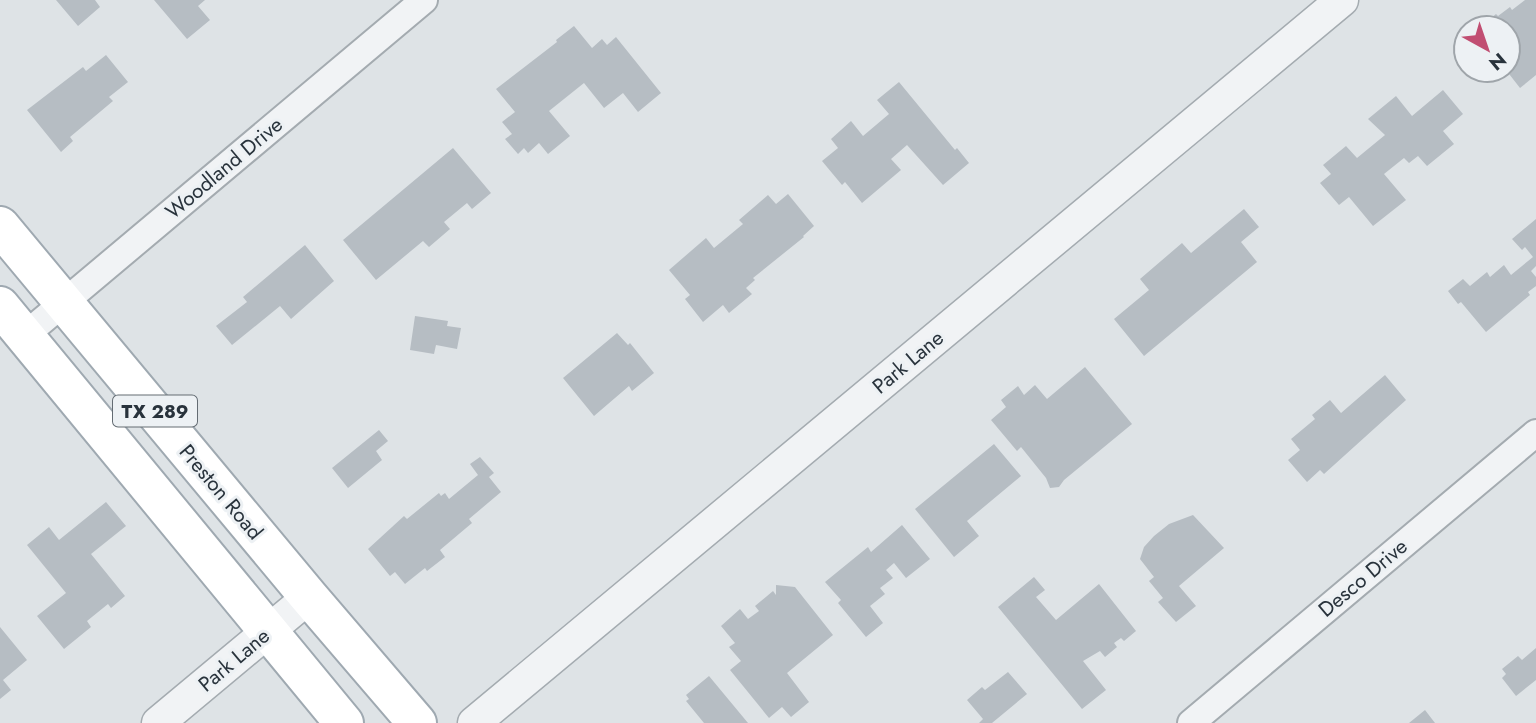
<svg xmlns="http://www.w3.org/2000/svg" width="1536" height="723" viewBox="0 0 1536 723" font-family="Jost,sans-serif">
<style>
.building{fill:#b6bdc3}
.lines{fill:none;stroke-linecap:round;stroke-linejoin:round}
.minor-casing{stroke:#a4abb0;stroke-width:30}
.tertiary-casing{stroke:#a4abb0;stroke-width:35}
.primary-casing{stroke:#9fa9b1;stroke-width:42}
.minor{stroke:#f1f3f5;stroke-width:26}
.tertiary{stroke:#f1f3f5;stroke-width:32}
.primary{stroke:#fff;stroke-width:38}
.labels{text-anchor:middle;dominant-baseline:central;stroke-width:6;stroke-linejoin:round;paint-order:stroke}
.shield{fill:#edf1f4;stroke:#646c73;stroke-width:2}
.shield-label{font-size:19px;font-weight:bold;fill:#29333c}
.street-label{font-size:21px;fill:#29333c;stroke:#edf1f4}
</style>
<rect width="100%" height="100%" fill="#dee3e6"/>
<path class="building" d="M 56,0 L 95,0 L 100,7 L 78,26 Z
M 154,0 L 205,0 L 198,6 L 210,20 L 187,39 Z
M 1525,0 L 1536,0 L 1536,75 L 1520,88 L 1506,70 L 1508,70 L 1508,28 L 1479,28 L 1496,14 L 1498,16 L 1510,7 L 1512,10 Z
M 574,26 L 592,48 L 602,39 L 607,45 L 616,37 L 661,93 L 638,112 L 623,93 L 604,108 L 584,83 L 549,111 L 570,136 L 548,154 L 539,143 L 528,153 L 524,148 L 518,154 L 505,139 L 512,134 L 502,122 L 515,112 L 496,89 L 557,42 L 556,40 Z
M 106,55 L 128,82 L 109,97 L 113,101 L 70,137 L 73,141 L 61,152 L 27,110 L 83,67 L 86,71 Z
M 899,82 L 955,150 L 957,148 L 969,163 L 943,185 L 907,145 L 891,159 L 901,170 L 862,203 L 845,182 L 842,185 L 822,161 L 838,148 L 831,139 L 851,121 L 863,136 L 889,114 L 877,100 Z
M 1443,90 L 1463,114 L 1443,131 L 1454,144 L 1427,166 L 1418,156 L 1409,163 L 1404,158 L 1384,174 L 1406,200 L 1373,226 L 1349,197 L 1339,205 L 1320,183 L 1331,174 L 1323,165 L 1346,146 L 1357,158 L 1385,135 L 1368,119 L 1396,96 L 1412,116 Z
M 453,148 L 491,193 L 472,209 L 467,203 L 444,222 L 450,229 L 429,247 L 423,241 L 376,280 L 343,240 Z
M 788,194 L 814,226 L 803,236 L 804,237 L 753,278 L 755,280 L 746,288 L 752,294 L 729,313 L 723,305 L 703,322 L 685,299 L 690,295 L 669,270 L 706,238 L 714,248 L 743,224 L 739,220 L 768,195 L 776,204 Z
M 1244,209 L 1259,227 L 1241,242 L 1257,262 L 1144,356 L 1114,319 L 1149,290 L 1140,279 L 1182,243 L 1191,253 Z
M 1536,219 L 1536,266 L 1531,271 L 1536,277 L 1536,286 L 1528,292 L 1530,295 L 1486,332 L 1461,302 L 1458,304 L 1448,291 L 1463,279 L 1470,286 L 1487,272 L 1490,277 L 1504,265 L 1511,275 L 1533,257 L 1525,247 L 1522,250 L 1512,239 Z
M 305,245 L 334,281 L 291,319 L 280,306 L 232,345 L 216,326 L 247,302 L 243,297 Z
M 415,316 L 448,321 L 447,326 L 461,328 L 457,349 L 436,345 L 434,354 L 410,350 Z
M 617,333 L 628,345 L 630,343 L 654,373 L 632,391 L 629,386 L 594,416 L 563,378 Z
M 1085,367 L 1132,424 L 1064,480 L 1059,487 L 1050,488 L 1046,478 L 1021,447 L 1017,451 L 991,420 L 1006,407 L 1001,400 L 1018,386 L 1024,395 L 1035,385 L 1047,399 Z
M 1385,375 L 1406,400 L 1324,474 L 1320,470 L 1307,482 L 1288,460 L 1300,450 L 1291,439 L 1315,419 L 1312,415 L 1330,400 L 1341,413 Z
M 379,430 L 388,441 L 376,451 L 382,460 L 348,488 L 332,468 Z
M 994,444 L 1021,476 L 967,521 L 979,536 L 954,557 L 915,509 Z
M 480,457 L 494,473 L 489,477 L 501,492 L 469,519 L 472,523 L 440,550 L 445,557 L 427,571 L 425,568 L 405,584 L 395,572 L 390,576 L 368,549 L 404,516 L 407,519 L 439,493 L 441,496 L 445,493 L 449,499 L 478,475 L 470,464 Z
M 106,502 L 126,526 L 91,554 L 125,596 L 111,608 L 108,604 L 87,621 L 91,627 L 64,649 L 37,616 L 66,593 L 27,545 L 49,527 L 59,540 Z
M 1193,515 L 1224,548 L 1179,586 L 1196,606 L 1176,622 L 1158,602 L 1163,598 L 1149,581 L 1154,577 L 1140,559 L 1144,547 L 1154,536 L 1169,524 Z
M 902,525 L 930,559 L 906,578 L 894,563 L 886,570 L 893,578 L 880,588 L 885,594 L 870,606 L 883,623 L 866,637 L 838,603 L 841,600 L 825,582 L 868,547 L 871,552 Z
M 1034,577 L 1045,590 L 1036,597 L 1056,620 L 1099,584 L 1136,631 L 1124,641 L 1121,638 L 1114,643 L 1117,647 L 1105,657 L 1100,651 L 1083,661 L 1106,690 L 1082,709 L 998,607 Z
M 776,585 L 795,587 L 833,635 L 787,673 L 809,702 L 791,717 L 782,707 L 769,718 L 730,670 L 741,661 L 729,647 L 735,643 L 721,626 L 740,609 L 748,619 L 759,611 L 755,606 L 773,591 L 776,595 Z
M 0,627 L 27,660 L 3,680 L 11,690 L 0,699 Z
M 1536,648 L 1536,680 L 1516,696 L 1502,678 L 1506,674 L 1502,669 L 1518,656 L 1522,660 Z
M 1008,672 L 1027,694 L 992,723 L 979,723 L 983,719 L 967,700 L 982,687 L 985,690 Z
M 709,676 L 748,723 L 704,723 L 686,701 L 689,699 L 686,695 Z
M 1425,710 L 1435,723 L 1409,723 Z"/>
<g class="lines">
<defs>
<path id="minor" d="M 24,336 L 424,0
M 1191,723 L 1536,433"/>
<path id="tertiary" d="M 158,723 L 309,597
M 474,723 L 1342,0"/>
<path id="primary" d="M 0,226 L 309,597 L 417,723
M 0,306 L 344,723"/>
</defs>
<use href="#minor" class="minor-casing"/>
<use href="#tertiary" class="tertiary-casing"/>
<use href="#primary" class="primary-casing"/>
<use href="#minor" class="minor"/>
<use href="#tertiary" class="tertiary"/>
<use href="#primary" class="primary"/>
</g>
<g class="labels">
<rect class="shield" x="113" y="395.5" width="84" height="31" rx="5"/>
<g class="shield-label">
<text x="155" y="411">TX 289</text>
</g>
<g class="street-label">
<text transform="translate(224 168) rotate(-40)">Woodland Drive</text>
<text transform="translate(908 362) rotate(-40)">Park Lane</text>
<text transform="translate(221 492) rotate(50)">Preston Road</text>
<text transform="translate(1363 578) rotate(-40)">Desco Drive</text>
<text transform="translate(234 660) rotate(-40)">Park Lane</text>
</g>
</g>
<g transform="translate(1487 49) rotate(140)"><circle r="33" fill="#edf1f4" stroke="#9fa5aa" stroke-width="2"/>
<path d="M0-5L12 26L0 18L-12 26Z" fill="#c14e72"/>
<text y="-10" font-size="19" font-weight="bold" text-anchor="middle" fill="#29333c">N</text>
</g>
</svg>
